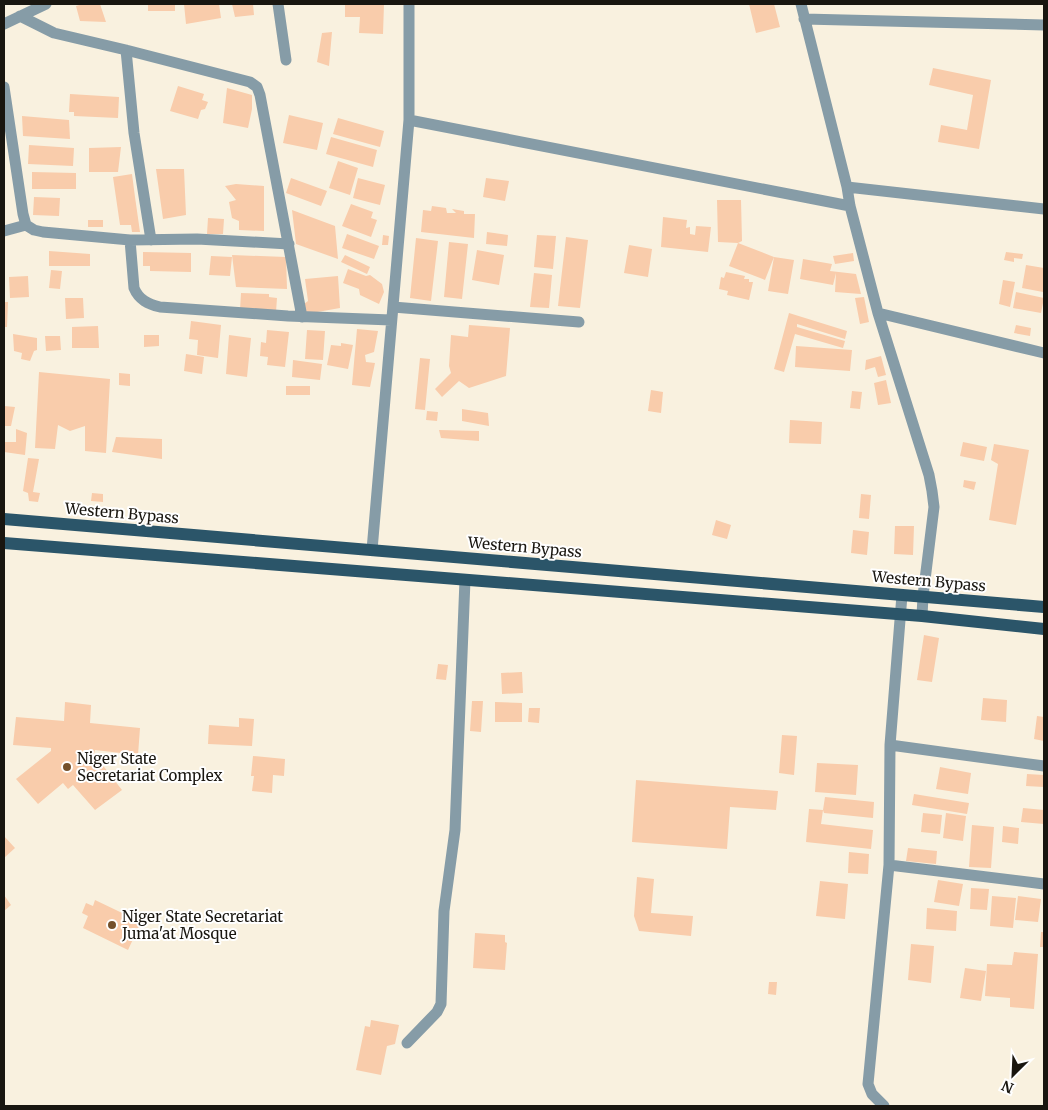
<svg xmlns="http://www.w3.org/2000/svg" width="1048" height="1110" viewBox="0 0 1048 1110" font-family="Merriweather,serif">
<style>
.building{fill:#f9ccab}
.lines{fill:none;stroke-linecap:round;stroke-linejoin:round}
.minor{stroke:#869ca7;stroke-width:11}
.primary{stroke:#2b5569;stroke-width:12}
.poi-dot{fill:#75502b;stroke:#fff;stroke-width:2}
.labels{text-anchor:middle;dominant-baseline:central;stroke-width:4;stroke-linejoin:round;paint-order:stroke}
.street-label{font-size:15px;fill:#191610;stroke:#fff}
.poi-label{font-size:15px;fill:#191610;stroke:#fff;text-anchor:start}
</style>
<rect width="100%" height="100%" fill="#f9f1df"/>
<path class="building" d="M 83,4 L 100,4 L 106,22 L 80,21 L 76,6 Z
M 148,4 L 175,4 L 175,11 L 148,11 Z
M 184,4 L 219,4 L 221,18 L 186,24 Z
M 232,4 L 253,4 L 254,15 L 235,17 Z
M 345,4 L 384,4 L 383,34 L 359,33 L 360,17 L 345,17 Z
M 749,4 L 774,4 L 780,27 L 756,33 Z
M 332,32 L 329,66 L 317,62 L 322,33 Z
M 933,68 L 991,80 L 979,149 L 938,142 L 941,125 L 967,130 L 973,95 L 929,85 Z
M 178,86 L 204,94 L 202,100 L 208,102 L 205,109 L 201,110 L 198,119 L 170,111 Z
M 227,88 L 252,95 L 252,109 L 248,128 L 223,123 Z
M 70,94 L 119,97 L 118,118 L 74,116 L 74,112 L 69,112 Z
M 289,115 L 323,123 L 317,150 L 283,143 Z
M 22,116 L 69,120 L 70,139 L 23,136 Z
M 338,118 L 384,131 L 380,147 L 333,134 Z
M 331,137 L 377,150 L 373,167 L 326,154 Z
M 29,145 L 74,148 L 73,166 L 28,164 Z
M 121,147 L 118,172 L 89,172 L 89,148 Z
M 338,161 L 358,168 L 350,195 L 329,188 Z
M 156,169 L 184,169 L 186,215 L 163,219 Z
M 32,172 L 76,173 L 76,189 L 32,189 Z
M 132,174 L 135,197 L 140,232 L 132,232 L 131,225 L 120,225 L 113,177 Z
M 291,178 L 327,191 L 321,206 L 286,193 Z
M 358,178 L 385,185 L 380,205 L 353,198 Z
M 486,178 L 509,181 L 505,201 L 483,197 Z
M 236,184 L 264,186 L 264,231 L 239,230 L 239,221 L 232,218 L 229,202 L 236,200 L 225,186 Z
M 34,197 L 60,198 L 59,216 L 33,215 Z
M 717,200 L 741,200 L 742,241 L 738,243 L 774,257 L 794,260 L 788,294 L 768,291 L 774,257 L 765,280 L 729,266 L 738,243 L 718,242 Z
M 351,204 L 373,212 L 371,218 L 377,220 L 371,237 L 342,226 Z
M 432,206 L 446,208 L 447,213 L 456,213 L 452,209 L 464,211 L 464,214 L 475,214 L 474,238 L 421,232 L 423,210 L 431,211 Z
M 292,210 L 335,226 L 338,259 L 296,244 Z
M 663,217 L 687,220 L 686,228 L 690,227 L 690,234 L 695,235 L 696,226 L 711,227 L 708,252 L 661,247 Z
M 208,218 L 224,219 L 223,234 L 207,234 Z
M 88,220 L 103,220 L 103,227 L 88,227 Z
M 487,232 L 508,235 L 507,246 L 486,244 Z
M 347,234 L 379,246 L 374,259 L 342,248 Z
M 383,235 L 389,236 L 388,245 L 382,245 Z
M 537,235 L 556,236 L 553,269 L 534,267 Z
M 566,237 L 588,240 L 580,308 L 558,306 Z
M 416,238 L 438,241 L 431,301 L 410,298 Z
M 449,242 L 468,244 L 462,299 L 444,297 Z
M 629,245 L 652,249 L 648,277 L 624,273 Z
M 477,250 L 504,255 L 499,285 L 472,280 Z
M 49,251 L 90,254 L 90,266 L 49,266 Z
M 143,252 L 191,253 L 191,272 L 150,271 L 150,266 L 143,266 Z
M 1006,252 L 1023,254 L 1022,259 L 1014,258 L 1014,262 L 1004,260 Z
M 853,253 L 854,261 L 835,264 L 833,256 Z
M 232,255 L 286,257 L 287,289 L 236,287 Z
M 345,255 L 370,267 L 367,274 L 341,262 Z
M 211,256 L 232,257 L 230,276 L 209,275 Z
M 803,259 L 832,264 L 830,271 L 856,274 L 861,294 L 835,292 L 836,273 L 833,285 L 800,279 Z
M 1026,265 L 1044,268 L 1043,292 L 1022,288 Z
M 348,269 L 366,276 L 370,275 L 382,284 L 384,292 L 379,304 L 360,295 L 359,289 L 343,283 Z
M 51,270 L 62,271 L 60,289 L 49,288 Z
M 726,272 L 745,276 L 744,279 L 749,279 L 749,282 L 753,282 L 749,300 L 727,295 L 728,291 L 719,289 L 721,277 L 724,278 Z
M 534,273 L 552,275 L 549,308 L 530,307 Z
M 28,276 L 29,297 L 10,298 L 9,277 Z
M 338,276 L 340,308 L 306,314 L 304,304 L 308,301 L 305,279 Z
M 1003,280 L 1015,282 L 1010,307 L 999,304 Z
M 1016,292 L 1044,298 L 1041,313 L 1013,308 Z
M 241,293 L 269,294 L 269,297 L 277,298 L 276,312 L 240,310 Z
M 864,297 L 869,322 L 860,324 L 855,298 Z
M 65,298 L 83,298 L 84,318 L 66,319 Z
M 4,302 L 8,302 L 7,327 L 4,327 Z
M 789,313 L 847,331 L 845,339 L 797,324 L 797,327 L 845,341 L 843,348 L 795,334 L 784,372 L 774,369 Z
M 191,321 L 221,325 L 218,358 L 197,355 L 198,340 L 189,339 Z
M 469,325 L 510,328 L 506,376 L 469,388 L 459,381 L 442,397 L 435,389 L 451,373 L 449,366 L 451,335 L 468,337 Z
M 1016,325 L 1031,328 L 1030,336 L 1014,333 Z
M 98,326 L 99,348 L 72,348 L 72,327 Z
M 357,329 L 378,331 L 374,352 L 365,355 L 366,362 L 375,363 L 370,387 L 352,385 Z
M 267,330 L 289,332 L 285,367 L 267,365 L 268,357 L 260,356 L 261,342 L 266,343 Z
M 307,330 L 325,331 L 323,360 L 305,359 Z
M 13,334 L 37,338 L 37,350 L 34,351 L 30,361 L 21,359 L 22,353 L 14,351 Z
M 144,335 L 159,335 L 159,346 L 144,347 Z
M 229,335 L 251,338 L 247,377 L 226,374 Z
M 45,336 L 60,336 L 61,350 L 46,351 Z
M 341,343 L 353,345 L 348,369 L 327,365 L 331,345 L 341,346 Z
M 796,346 L 852,350 L 850,371 L 795,367 Z
M 186,354 L 204,357 L 202,374 L 184,371 Z
M 881,356 L 886,375 L 878,377 L 875,367 L 865,370 L 866,360 Z
M 420,358 L 430,359 L 425,410 L 415,409 Z
M 293,360 L 322,364 L 320,380 L 292,377 Z
M 39,372 L 110,379 L 106,453 L 85,451 L 85,426 L 70,431 L 58,425 L 55,449 L 35,448 Z
M 119,373 L 130,374 L 130,386 L 119,385 Z
M 886,380 L 891,403 L 878,405 L 874,383 Z
M 286,386 L 310,386 L 310,395 L 286,395 Z
M 651,390 L 663,392 L 661,413 L 648,411 Z
M 852,391 L 862,392 L 860,409 L 850,408 Z
M 4,406 L 15,407 L 11,426 L 4,426 Z
M 462,409 L 488,413 L 489,426 L 462,421 Z
M 427,411 L 438,412 L 437,421 L 426,420 Z
M 790,420 L 822,422 L 821,444 L 789,443 Z
M 16,429 L 27,433 L 25,455 L 4,452 L 4,442 L 16,442 Z
M 439,430 L 479,431 L 479,441 L 441,438 Z
M 116,437 L 162,439 L 162,459 L 112,452 Z
M 963,442 L 987,447 L 984,461 L 960,456 Z
M 994,444 L 1029,450 L 1016,525 L 989,520 L 998,464 L 991,460 Z
M 28,458 L 39,459 L 33,492 L 40,493 L 38,502 L 29,501 L 28,493 L 23,491 Z
M 964,480 L 976,482 L 974,490 L 963,487 Z
M 92,493 L 103,494 L 103,502 L 91,501 Z
M 861,494 L 871,495 L 869,519 L 859,518 Z
M 716,520 L 731,525 L 727,539 L 712,535 Z
M 895,526 L 914,526 L 913,555 L 894,554 Z
M 853,530 L 869,532 L 867,555 L 851,553 Z
M 924,635 L 939,638 L 932,682 L 917,680 Z
M 438,664 L 448,665 L 446,680 L 436,679 Z
M 522,672 L 523,693 L 502,694 L 501,673 Z
M 983,698 L 1007,700 L 1006,722 L 981,720 Z
M 472,701 L 483,701 L 481,732 L 470,731 Z
M 65,702 L 91,705 L 90,723 L 140,728 L 138,755 L 95,750 L 94,754 L 122,790 L 95,810 L 73,785 L 68,789 L 63,783 L 38,804 L 16,779 L 51,751 L 51,748 L 13,745 L 16,717 L 64,721 Z
M 495,702 L 522,703 L 522,722 L 495,722 Z
M 529,708 L 540,708 L 539,723 L 528,722 Z
M 1037,716 L 1044,717 L 1044,741 L 1034,739 Z
M 239,718 L 254,719 L 252,746 L 208,744 L 209,725 L 239,727 Z
M 782,735 L 797,736 L 794,775 L 779,773 Z
M 253,756 L 285,759 L 284,776 L 273,775 L 272,793 L 252,791 L 254,776 L 251,776 Z
M 817,763 L 858,765 L 856,795 L 815,792 Z
M 940,767 L 971,773 L 968,794 L 936,789 Z
M 1027,774 L 1044,775 L 1044,787 L 1026,786 Z
M 636,780 L 778,791 L 776,810 L 730,807 L 727,849 L 632,842 Z
M 914,794 L 969,803 L 967,814 L 912,805 Z
M 825,797 L 874,802 L 873,818 L 824,813 L 823,810 L 821,824 L 873,830 L 871,849 L 806,842 L 809,809 L 823,810 Z
M 1023,808 L 1044,810 L 1044,824 L 1021,822 Z
M 923,813 L 942,815 L 940,834 L 921,832 Z
M 946,813 L 966,816 L 963,841 L 943,838 Z
M 972,825 L 994,827 L 991,868 L 969,867 Z
M 1003,826 L 1019,828 L 1018,844 L 1002,842 Z
M 4,836 L 15,848 L 4,858 Z
M 908,848 L 937,851 L 936,864 L 906,861 Z
M 849,852 L 869,854 L 868,874 L 848,873 Z
M 637,877 L 654,879 L 651,913 L 693,916 L 691,936 L 639,931 L 634,916 Z
M 938,880 L 963,884 L 959,906 L 934,902 Z
M 820,881 L 848,884 L 845,919 L 816,916 Z
M 971,888 L 989,889 L 987,910 L 970,909 Z
M 4,895 L 11,905 L 4,911 Z
M 992,896 L 1016,898 L 1013,928 L 990,926 Z
M 1018,896 L 1041,899 L 1038,922 L 1015,920 Z
M 95,900 L 141,922 L 128,950 L 83,928 L 88,916 L 82,913 L 86,903 L 93,906 Z
M 927,908 L 957,911 L 956,931 L 926,929 Z
M 1041,932 L 1044,932 L 1044,947 L 1040,947 Z
M 475,933 L 505,935 L 505,942 L 507,943 L 505,970 L 473,968 Z
M 911,944 L 934,946 L 931,983 L 908,980 Z
M 1014,952 L 1038,954 L 1034,1009 L 1010,1007 L 1010,998 L 985,996 L 987,964 L 1012,965 Z
M 965,968 L 986,971 L 981,1001 L 960,998 Z
M 769,982 L 777,982 L 776,995 L 768,994 Z
M 371,1020 L 399,1025 L 395,1044 L 387,1046 L 381,1075 L 356,1070 L 365,1026 L 370,1027 Z"/>
<g class="lines">
<path class="minor" d="M 278,4 L 286,60
M 801,4 L 847,187 L 850,206 L 878,313 L 929,475 L 932,491 L 934,507 L 923,596 L 922,616
M 20,16 L 54,33 L 126,50 L 250,82 L 257,87 L 260,95 L 302,317
M 804,19 L 1044,25
M 4,24 L 46,4
M 126,50 L 134,133 L 151,240
M 4,87 L 23,214 L 26,225 L 34,230 L 43,232 L 130,240 L 197,239 L 289,244
M 409,120 L 850,206
M 847,187 L 1044,209
M 4,231 L 26,225
M 130,240 L 134,288 C 139,300 148,304 160,307 L 288,316 L 391,320
M 393,307 L 579,322
M 878,313 L 1044,353
M 372,550 L 409,120 L 409,4
M 890,745 L 1044,766
M 889,865 L 1044,884
M 407,1043 L 437,1012 L 441,1004 L 444,911 L 455,830 L 465,580
M 884,1106 L 872,1094 L 868,1084 L 889,865 L 890,745 L 902,595"/>
<path class="primary" d="M 4,519 L 1044,607
M 4,543 L 922,616 L 1044,629"/>
</g>
<g class="poi-dot">
<circle cx="67" cy="767" r="5"/>
<circle cx="112" cy="925" r="5"/>
</g>
<g class="labels">
<g class="street-label">
<text transform="translate(122 513) rotate(5)">Western Bypass</text>
<text transform="translate(525 547) rotate(5)">Western Bypass</text>
<text transform="translate(929 581) rotate(5)">Western Bypass</text>
</g>
<g class="poi-label">
<text x="77" y="758">Niger State<tspan x="77" dy="17">Secretariat Complex</tspan></text>
<text x="122" y="916">Niger State Secretariat<tspan x="122" dy="17">Juma'at Mosque</tspan></text>
</g>
</g>
<rect width="1048" height="1110" fill="none" stroke="#191610" stroke-width="10"/>
<g transform="translate(1013 1075) rotate(204)" stroke="#ffffff" stroke-width="4" paint-order="stroke">
<path d="M0-4L9 19L0 12L-9 19Z" fill="#191610"/>
<text y="-8" font-size="14" font-weight="bold" text-anchor="middle" fill="#191610">N</text>
</g>
</svg>
